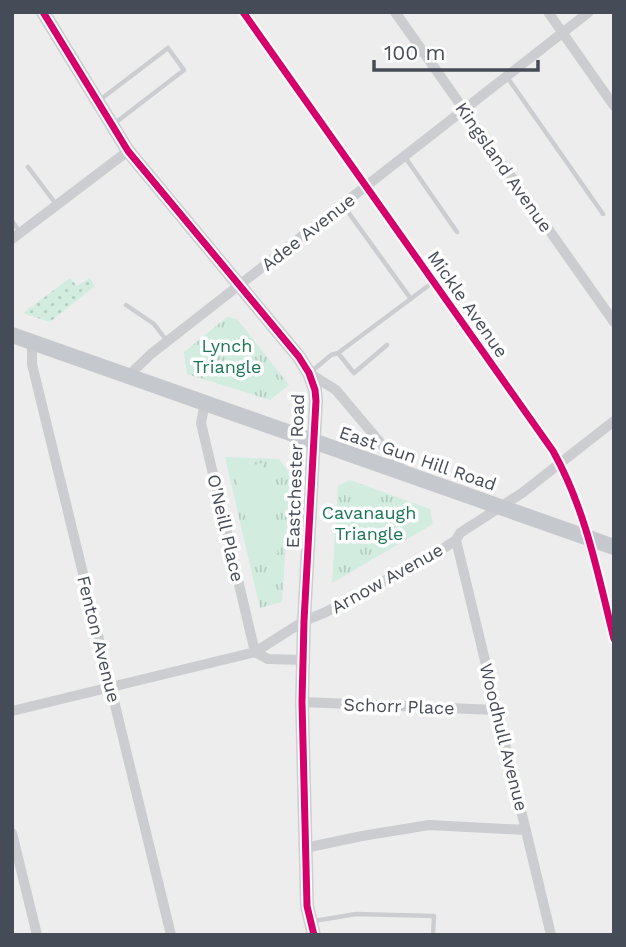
<svg xmlns="http://www.w3.org/2000/svg" width="626" height="947" viewBox="0 0 626 947" font-family="'Work Sans',sans-serif">
<style>
.grass{fill:url(#grass-dots)}
.park{fill:url(#park-tufts)}
.garden{fill:#d2ecdf}
.lines{fill:none;stroke-linecap:round;stroke-linejoin:round}
.service{stroke:#cbcdd0;stroke-width:4.5}
.minor{stroke:#cbcdd0;stroke-width:10}
.secondary{stroke:#cbced1;stroke-width:14}
.primary{stroke:#c5c8cd;stroke-width:16}
.cycleway-casing{stroke:#fff;stroke-width:11}
.cycleway{stroke:#d6006c;stroke-width:7}
.labels{text-anchor:middle;dominant-baseline:central;stroke-width:7;stroke-linejoin:round;paint-order:stroke}
.street-label{font-size:18px;fill:#454c58;stroke:#fff}
.park-label{font-size:18px;fill:#1a7554;stroke:#fff}
</style>
<defs>
<pattern id="grass-dots" width="8" height="8" patternUnits="userSpaceOnUse" patternTransform="scale(1.75)"><rect width="8" height="8" fill="#d2ecdf"/><path d="M2 2h.1M6 6h.1" fill="none" stroke="#b6ccc1" stroke-width="1.8" stroke-linecap="round"/></pattern>
<pattern id="park-tufts" width="24" height="20" patternUnits="userSpaceOnUse" patternTransform="scale(1.75)"><rect width="24" height="20" fill="#d2ecdf"/><path d="M3 7l-1-3M5 7V3M7 7l1-3M15 17l-1-3M17 17v-4M19 17l1-3" fill="none" stroke="#b6ccc1"/></pattern>
</defs>
<rect width="100%" height="100%" fill="#ededed"/>
<path class="grass" d="M 70,278 L 77,286 L 90,278 L 95,286 L 50,322 L 23,313 Z"/>
<path class="park" d="M 227,317 L 237,319 L 289,385 L 270,400 L 187,374 L 184,352 Z
M 225,457 L 279,459 L 290,474 L 282,602 L 260,608 Z
M 350,480 L 430,509 L 433,524 L 332,583 L 338,486 Z"/>
<path class="garden" d="M 262,463 L 273,508 L 245,516 L 233,470 Z
M 267,515 L 278,553 L 255,560 L 244,522 Z"/>
<g class="lines">
<path class="service" d="M 507,77 L 603,214
M 101,99 L 168,48 L 184,70 L 115,123
M 405,157 L 457,232
M 28,167 L 56,204
M 343,205 L 411,299
M 12,221 L 20,232
M 126,305 L 154,324 L 167,341
M 338,353 L 354,373 L 387,345
M 310,373 L 331,355 L 338,353 L 432,283
M 314,921 L 356,914 L 434,916 L 433,935"/>
<path class="minor" d="M 243,12 L 553,451 C 586,510 598,575 614,639
M 395,12 L 614,322
M 548,12 L 614,106
M 12,239 L 128,151
M 32,342 L 32,364 L 171,935
M 309,373 L 336,390 L 404,471
M 128,376 L 151,354 L 589,12
M 205,403 L 201,423 L 255,652 L 268,659 L 303,660
M 456,540 L 551,935
M 302,702 L 496,710
M 12,711 L 255,652 L 304,621 L 326,612 L 435,554 L 456,540 L 460,533 L 522,493 L 614,421
M 12,833 L 37,935
M 305,848 L 362,836 L 429,825 L 526,830"/>
<path class="secondary" d="M 43,12 L 128,151 L 299,357 L 309,373 L 315,390 L 316,401 L 304,621 L 302,702 L 307,906 L 314,935"/>
<path class="primary" d="M 12,335 L 614,547"/>
<defs>
<path id="cycleway" d="M 43,12 L 128,151 L 299,357 L 309,373 L 315,390 L 316,401 L 304,621 L 302,702 L 307,906 L 314,935
M 243,12 L 553,451 C 586,510 598,575 614,639"/>
</defs>
<use href="#cycleway" class="cycleway-casing"/>
<use href="#cycleway" class="cycleway"/>
</g>
<g class="labels">
<g class="street-label">
<text transform="translate(504 167) rotate(55)">Kingsland Avenue</text>
<text transform="translate(308 232) rotate(-38)">Adee Avenue</text>
<text transform="translate(468 304) rotate(55)">Mickle Avenue</text>
<text transform="translate(418 458) rotate(19)">East Gun Hill Road</text>
<text transform="translate(295 471) rotate(-88)">Eastchester Road</text>
<text transform="translate(226 528) rotate(77)">O'Neill Place</text>
<text transform="translate(387 578) rotate(-29)">Arnow Avenue</text>
<text transform="translate(99 639) rotate(76)">Fenton Avenue</text>
<text transform="translate(399 706) rotate(2)">Schorr Place</text>
<text transform="translate(504 737) rotate(76)">Woodhull Avenue</text>
</g>
<g class="park-label">
<text x="227" y="345">Lynch<tspan x="227" dy="21">Triangle</tspan></text>
<text x="369" y="512">Cavanaugh<tspan x="369" dy="21">Triangle</tspan></text>
</g>
</g>
<rect width="626" height="947" fill="none" stroke="#454c58" stroke-width="28"/>
<path d="M374 60v10h164v-10" fill="none" stroke="#454c58" stroke-width="3.5"/>
<text x="384" y="60" font-size="21" fill="#454c58" stroke="#ffffff" stroke-width="5" paint-order="stroke">100 m</text>
</svg>
